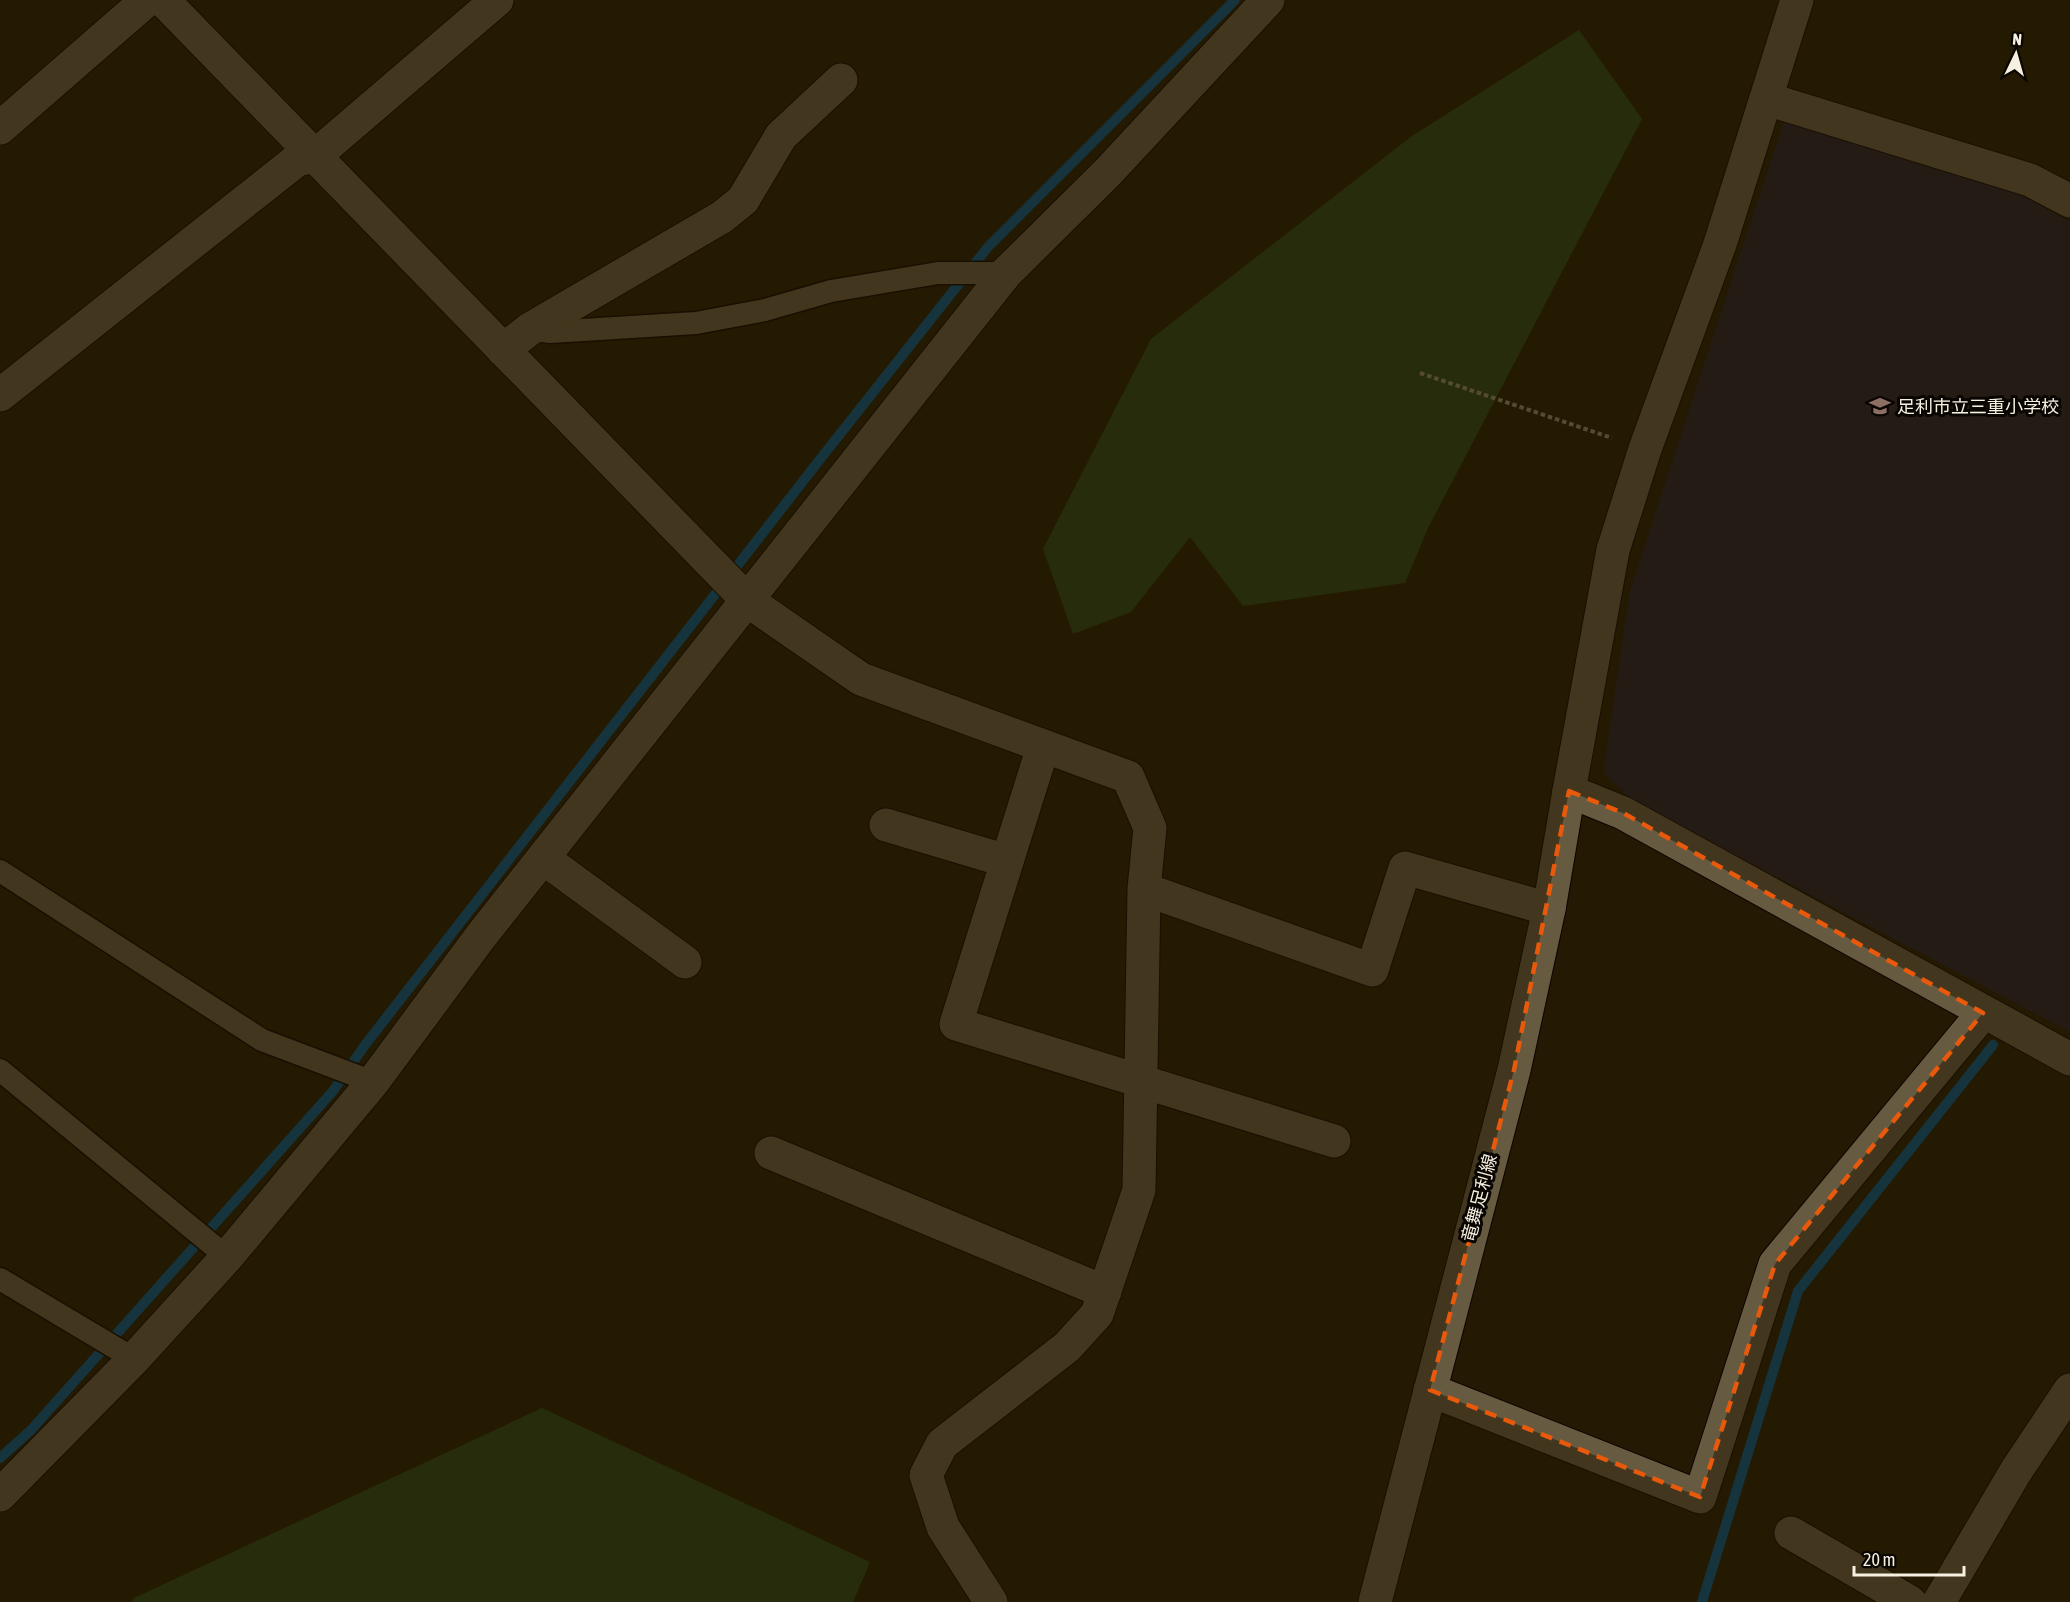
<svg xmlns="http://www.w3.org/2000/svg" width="2070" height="1602" viewBox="0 0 2070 1602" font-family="'Asap Condensed','Noto Sans JP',sans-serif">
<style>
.education{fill:#261e2d}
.green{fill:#2a451a}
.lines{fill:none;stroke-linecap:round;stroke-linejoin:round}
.stream{stroke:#055586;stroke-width:10}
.service-casing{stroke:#0d0400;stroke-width:25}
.minor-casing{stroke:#0d0400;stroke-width:35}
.tertiary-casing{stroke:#0d0400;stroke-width:35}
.secondary-casing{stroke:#0d0400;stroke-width:35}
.path{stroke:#908774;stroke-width:4;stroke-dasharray:4.5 3;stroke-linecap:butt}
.service{stroke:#665a40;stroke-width:22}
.minor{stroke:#665a40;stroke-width:33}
.tertiary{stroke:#665a40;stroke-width:33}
.secondary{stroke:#665a40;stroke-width:33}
.marked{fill:none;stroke:#e8590c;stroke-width:4.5;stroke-dasharray:12 8;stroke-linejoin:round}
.labels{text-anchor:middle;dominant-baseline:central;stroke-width:6;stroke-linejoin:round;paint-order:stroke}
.poi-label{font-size:18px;fill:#f7f0e1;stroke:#090501;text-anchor:start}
.street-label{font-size:18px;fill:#f7f0e1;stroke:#090501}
</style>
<rect width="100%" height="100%" fill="#241902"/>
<path class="education" d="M 1784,121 L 2015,192 L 2070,222 L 2070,1032 L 1635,802 L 1603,773 L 1630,590 Z"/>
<path class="green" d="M 1579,30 L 1642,119 L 1428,528 L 1405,583 L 1243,606 L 1190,537 L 1131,612 L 1073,634 L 1043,549 L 1151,339 L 1412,136 Z
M 542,1408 L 870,1562 L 853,1602 L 131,1602 L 134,1598 Z"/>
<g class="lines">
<path class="stream" d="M 0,1458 L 31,1430 L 333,1091 L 365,1045 L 821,458 L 988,247 L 1235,0
M 1702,1602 L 1798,1291 L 1993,1045"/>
<defs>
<path id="service" d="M 530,329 L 550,332 L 696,323 L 765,310 L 831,291 L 938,273 L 1006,273
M 0,871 L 262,1040 L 373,1082
M 0,1070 L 227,1257
M 0,1279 L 134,1359"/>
<path id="minor" d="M 163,0 L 748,601 L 861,679 L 1128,777 L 1150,828 L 1144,889 L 1139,1190 L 1097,1314 L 1067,1347 L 942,1444 L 926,1475 L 943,1527 L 991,1602
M 1767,99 L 2030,180 L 2070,201
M 0,128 L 147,0
M 503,350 L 530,329 L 722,217 L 743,200 L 781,136 L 841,80
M 0,395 L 297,160 L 315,156 L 497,0
M 1043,747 L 956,1024 L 1334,1141
M 886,825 L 1007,861
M 543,858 L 685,962
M 1144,889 L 1372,970 L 1405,868 L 1549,909
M 771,1153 L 1105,1292
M 1430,1390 L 1700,1497 L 1775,1264 L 1983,1013
M 0,1495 L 134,1359 L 227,1257 L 373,1082 L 481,936 L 1006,273 L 1108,172 L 1268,0
M 1791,1533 L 1910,1602
M 1939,1602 L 2016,1471 L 2070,1390"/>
<path id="tertiary" d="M 1797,0 L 1720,244 L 1645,449 L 1613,550 L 1569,791 L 1623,813 L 2070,1059"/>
<path id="secondary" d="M 1375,1602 L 1514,1070 L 1549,909 L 1569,791"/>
</defs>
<use href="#service" class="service-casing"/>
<use href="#minor" class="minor-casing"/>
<use href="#tertiary" class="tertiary-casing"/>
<use href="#secondary" class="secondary-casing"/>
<path class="path" d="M 1420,373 L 1612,438"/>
<use href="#service" class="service"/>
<use href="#minor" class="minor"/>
<use href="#tertiary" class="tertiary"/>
<use href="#secondary" class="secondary"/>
</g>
<path d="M0 0H2070V1602H0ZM 1569,791 L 1623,813 L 1983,1013 L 1775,1264 L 1700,1497 L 1430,1390 L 1514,1070 Z" fill="#241902" fill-opacity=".55" fill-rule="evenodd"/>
<path class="marked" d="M 1569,791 L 1623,813 L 1983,1013 L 1775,1264 L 1700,1497 L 1430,1390 L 1514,1070 Z"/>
<defs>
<symbol id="school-bare" viewBox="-9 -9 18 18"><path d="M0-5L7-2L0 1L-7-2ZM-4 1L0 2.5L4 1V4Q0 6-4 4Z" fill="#8d6e63" stroke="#090501" stroke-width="2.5" paint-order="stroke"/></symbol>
</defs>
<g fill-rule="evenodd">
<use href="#school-bare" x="1865" y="391" width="30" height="30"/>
</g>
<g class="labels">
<g class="poi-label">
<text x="1897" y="406">足利市立三重小学校</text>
</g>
<g class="street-label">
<text transform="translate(1479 1198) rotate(-75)">竜舞足利線</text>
</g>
</g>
<g transform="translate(2016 54) rotate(5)" stroke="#090501" stroke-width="4.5" paint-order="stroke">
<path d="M0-4.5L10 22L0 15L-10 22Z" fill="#f7f0e1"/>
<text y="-9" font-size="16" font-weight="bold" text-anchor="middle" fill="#f7f0e1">N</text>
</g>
<path d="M1854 1566v9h110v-9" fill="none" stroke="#f7f0e1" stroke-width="3"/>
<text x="1863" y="1566" font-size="18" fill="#f7f0e1" stroke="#090501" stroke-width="4.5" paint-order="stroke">20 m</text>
</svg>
